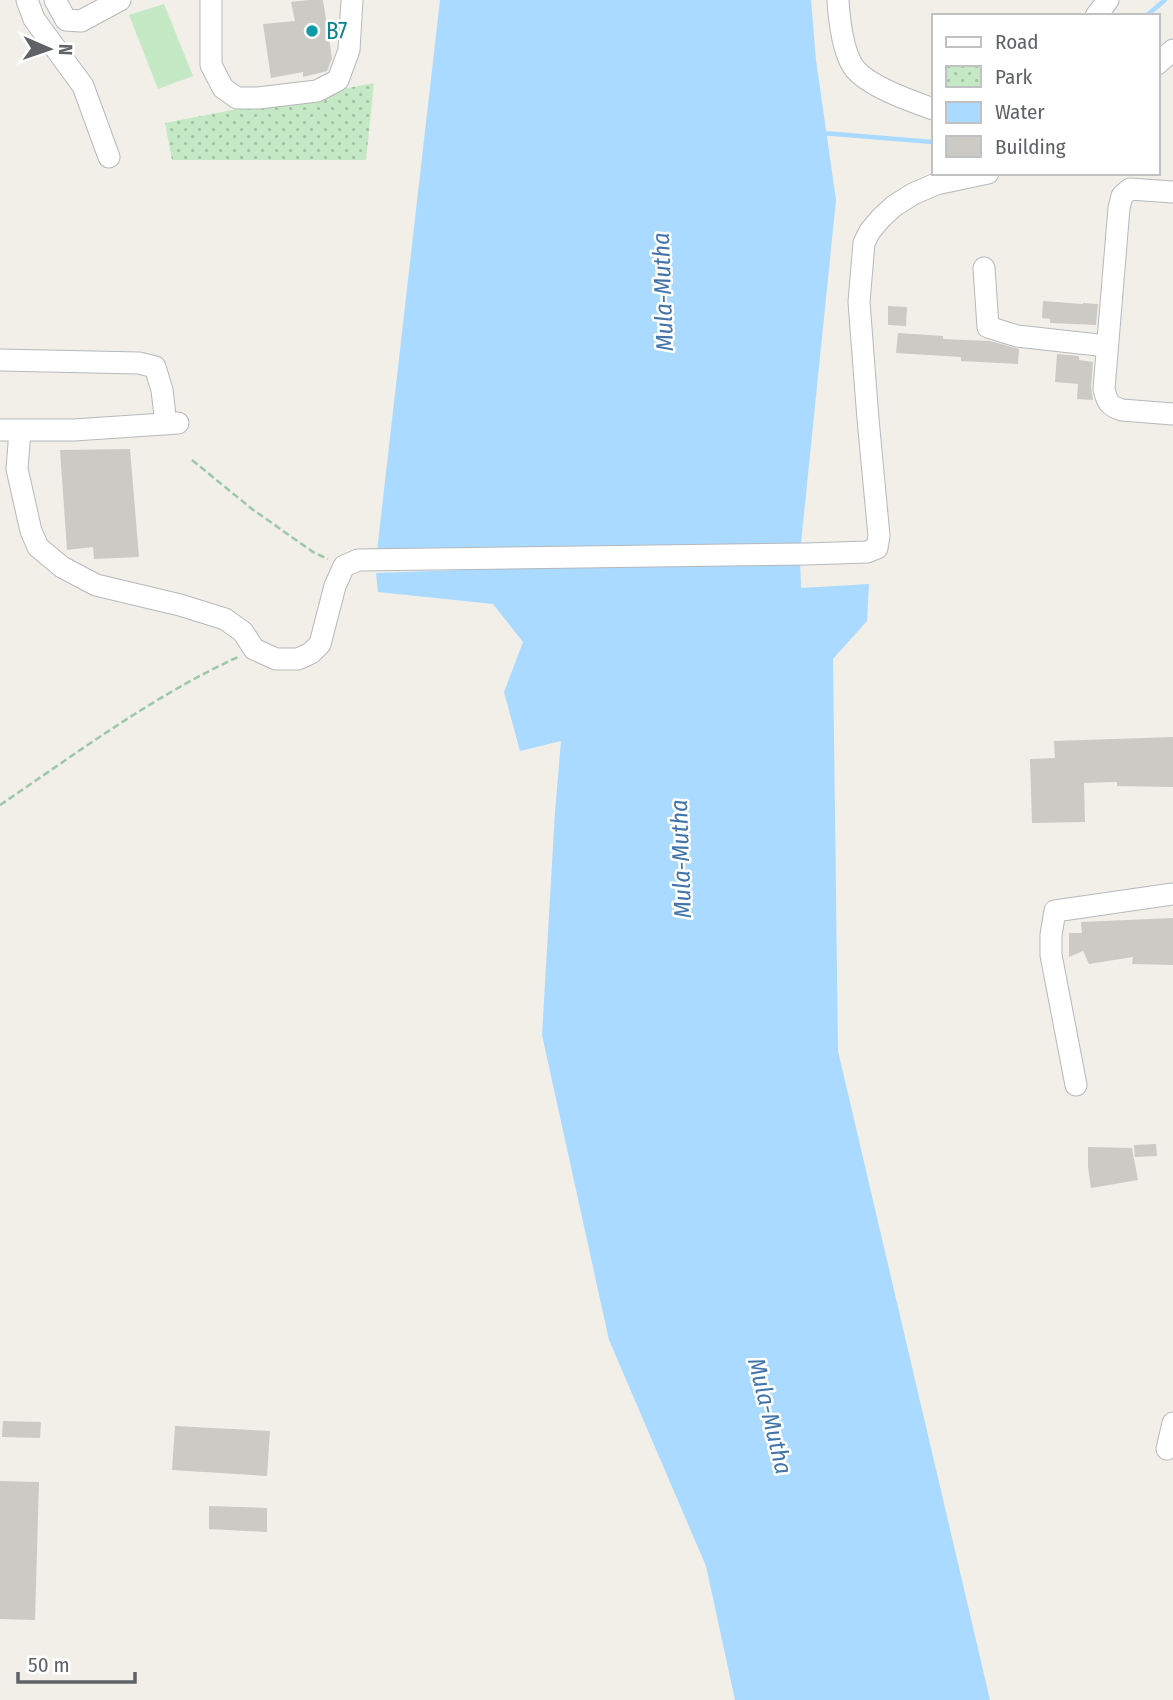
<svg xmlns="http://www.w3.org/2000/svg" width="1173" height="1700" viewBox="0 0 1173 1700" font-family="'Fira Sans Condensed',sans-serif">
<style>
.park{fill:url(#park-dots)}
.pitch{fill:#c5e8c5}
.water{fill:#aadaff}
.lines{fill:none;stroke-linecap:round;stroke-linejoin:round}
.stream{stroke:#aadaff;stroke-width:4.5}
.building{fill:#cccac5}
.minor-casing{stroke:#b5b8bc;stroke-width:23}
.path{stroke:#9cc7a9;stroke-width:2.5;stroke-dasharray:7 3.5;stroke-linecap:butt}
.minor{stroke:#fff;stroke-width:21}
.culture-dot{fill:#0f9aa8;stroke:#fff;stroke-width:2.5}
.labels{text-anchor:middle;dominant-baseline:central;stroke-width:5;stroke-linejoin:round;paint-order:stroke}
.culture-label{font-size:23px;fill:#0d838f;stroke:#fff;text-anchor:start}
.water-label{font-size:24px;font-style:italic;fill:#4174aa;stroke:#fff}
</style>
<defs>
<pattern id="park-dots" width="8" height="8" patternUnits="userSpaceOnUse" patternTransform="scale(1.75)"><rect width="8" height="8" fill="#c5e8c5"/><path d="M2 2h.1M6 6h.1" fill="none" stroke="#a3c0a4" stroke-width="1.8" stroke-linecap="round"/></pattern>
</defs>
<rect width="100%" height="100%" fill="#f1efe8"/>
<path class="park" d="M 374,83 L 366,160 L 172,160 L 165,123 Z"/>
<path class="pitch" d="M 164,4 L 193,76 L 158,89 L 129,15 Z"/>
<path class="water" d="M 440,0 L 811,0 L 816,60 L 836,200 L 800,553 L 376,560 Z
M 800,558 L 801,588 L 869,584 L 867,621 L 833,659 L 838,1051 L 990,1700 L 735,1700 L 706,1566 L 609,1340 L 542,1035 L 555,812 L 561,741 L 520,751 L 504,692 L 523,642 L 493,604 L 378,592 L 376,573 Z"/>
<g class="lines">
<path class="stream" d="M 1146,16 L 1165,0
M 822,133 L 933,142"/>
</g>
<path class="building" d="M 309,0 L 323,0 L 332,58 L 327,71 L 303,77 L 303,72 L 271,78 L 263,24 L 295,21 L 291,2 Z
M 1043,301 L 1083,304 L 1083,303 L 1098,304 L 1096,325 L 1050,323 L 1050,319 L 1042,318 Z
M 888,306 L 907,307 L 906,326 L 888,325 Z
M 898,333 L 943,336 L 943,339 L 990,341 L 1019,349 L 1018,364 L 961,361 L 961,357 L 896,353 Z
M 1057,354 L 1079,356 L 1079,360 L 1093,362 L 1091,388 L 1093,400 L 1077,399 L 1078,384 L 1055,382 Z
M 130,449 L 139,557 L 94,559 L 93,547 L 67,550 L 60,450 Z
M 1173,737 L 1173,787 L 1117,786 L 1117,782 L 1084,783 L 1085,822 L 1032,823 L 1030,759 L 1055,758 L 1054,741 Z
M 1173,918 L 1173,965 L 1132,964 L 1133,957 L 1089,964 L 1083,951 L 1069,957 L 1069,933 L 1082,933 L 1081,922 Z
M 1156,1144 L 1157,1156 L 1135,1157 L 1134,1145 Z
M 1088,1147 L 1132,1148 L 1138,1180 L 1091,1188 L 1088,1167 Z
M 3,1421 L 41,1422 L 40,1438 L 2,1437 Z
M 175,1426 L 270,1431 L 267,1476 L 172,1470 Z
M 0,1481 L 39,1482 L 35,1620 L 0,1619 Z
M 209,1506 L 267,1508 L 267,1532 L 209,1529 Z"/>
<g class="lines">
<defs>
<path id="minor" d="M 27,0 L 34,19 L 83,86 L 109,157
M 55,0 L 66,20 L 81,21 L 120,0
M 211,0 L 211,65 L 223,88 L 237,98 L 258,98 L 317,91 L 338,80 L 349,50 L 352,0
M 838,0 C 839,19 843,54 855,69 C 870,87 911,101 933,109
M 1096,16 L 1108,0
M 1157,64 L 1173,50
M 1173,192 L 1130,189 L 1122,196 L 1119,208 L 1104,389 C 1107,402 1109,406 1122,410 L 1173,414
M 984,268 L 988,327 L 1017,336 L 1107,346
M 0,360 L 139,363 L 155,367 L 162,390 L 166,424
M 0,430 L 74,430 L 178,423
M 20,431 L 17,469 L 31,531 L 38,547 L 62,567 L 96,585 L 180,605 L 225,619 L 243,632 L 254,649 L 276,659 L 298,659 L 311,653 L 320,644 L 335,586 L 344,566 L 358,560 L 806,554 L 867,552 L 877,548 L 879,536 L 868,419 L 859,302 L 864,243 L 870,231 L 881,218 L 894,206 L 913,194 L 936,184 L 988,173
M 1076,1085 L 1051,955 L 1051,935 L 1055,911 L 1173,894
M 1167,1449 L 1173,1423"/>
</defs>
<use href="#minor" class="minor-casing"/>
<path class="path" d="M 192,460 L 252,509 L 313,552 L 328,559
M 0,805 C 77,753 153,696 238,657"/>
<use href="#minor" class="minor"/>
</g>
<circle class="culture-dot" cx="312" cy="31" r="7"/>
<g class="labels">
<g class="culture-label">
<text x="326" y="31">B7</text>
</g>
<g class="water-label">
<text transform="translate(663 292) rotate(-92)">Mula-Mutha</text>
<text transform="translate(681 859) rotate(-92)">Mula-Mutha</text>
<text transform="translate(770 1416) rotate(76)">Mula-Mutha</text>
</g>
</g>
<rect x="932" y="14" width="228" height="161" fill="#ffffff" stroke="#bfc1c3" stroke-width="2"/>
<rect x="946" y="37" width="35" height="10" fill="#ffffff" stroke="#bfc1c3" stroke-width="2"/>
<text x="995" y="49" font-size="21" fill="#5f6368">Road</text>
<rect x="946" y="66" width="35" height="21" fill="url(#park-dots)" stroke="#bfc1c3" stroke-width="2"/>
<text x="995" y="84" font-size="21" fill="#5f6368">Park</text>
<rect x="946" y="102" width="35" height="21" fill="#aadaff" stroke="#bfc1c3" stroke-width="2"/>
<text x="995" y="119" font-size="21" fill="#5f6368">Water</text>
<rect x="946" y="136" width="35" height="21" fill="#cccac5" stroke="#bfc1c3" stroke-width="2"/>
<text x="995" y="154" font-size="21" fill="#5f6368">Building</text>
<g transform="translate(49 49) rotate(92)" stroke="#ffffff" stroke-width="5" paint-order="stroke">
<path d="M0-5L12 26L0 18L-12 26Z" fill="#5f6368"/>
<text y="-10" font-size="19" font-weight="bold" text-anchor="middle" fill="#5f6368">N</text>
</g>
<path d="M18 1672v10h117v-10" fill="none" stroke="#5f6368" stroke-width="3.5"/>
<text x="28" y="1672" font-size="21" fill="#5f6368" stroke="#ffffff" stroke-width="5" paint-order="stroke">50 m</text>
</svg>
